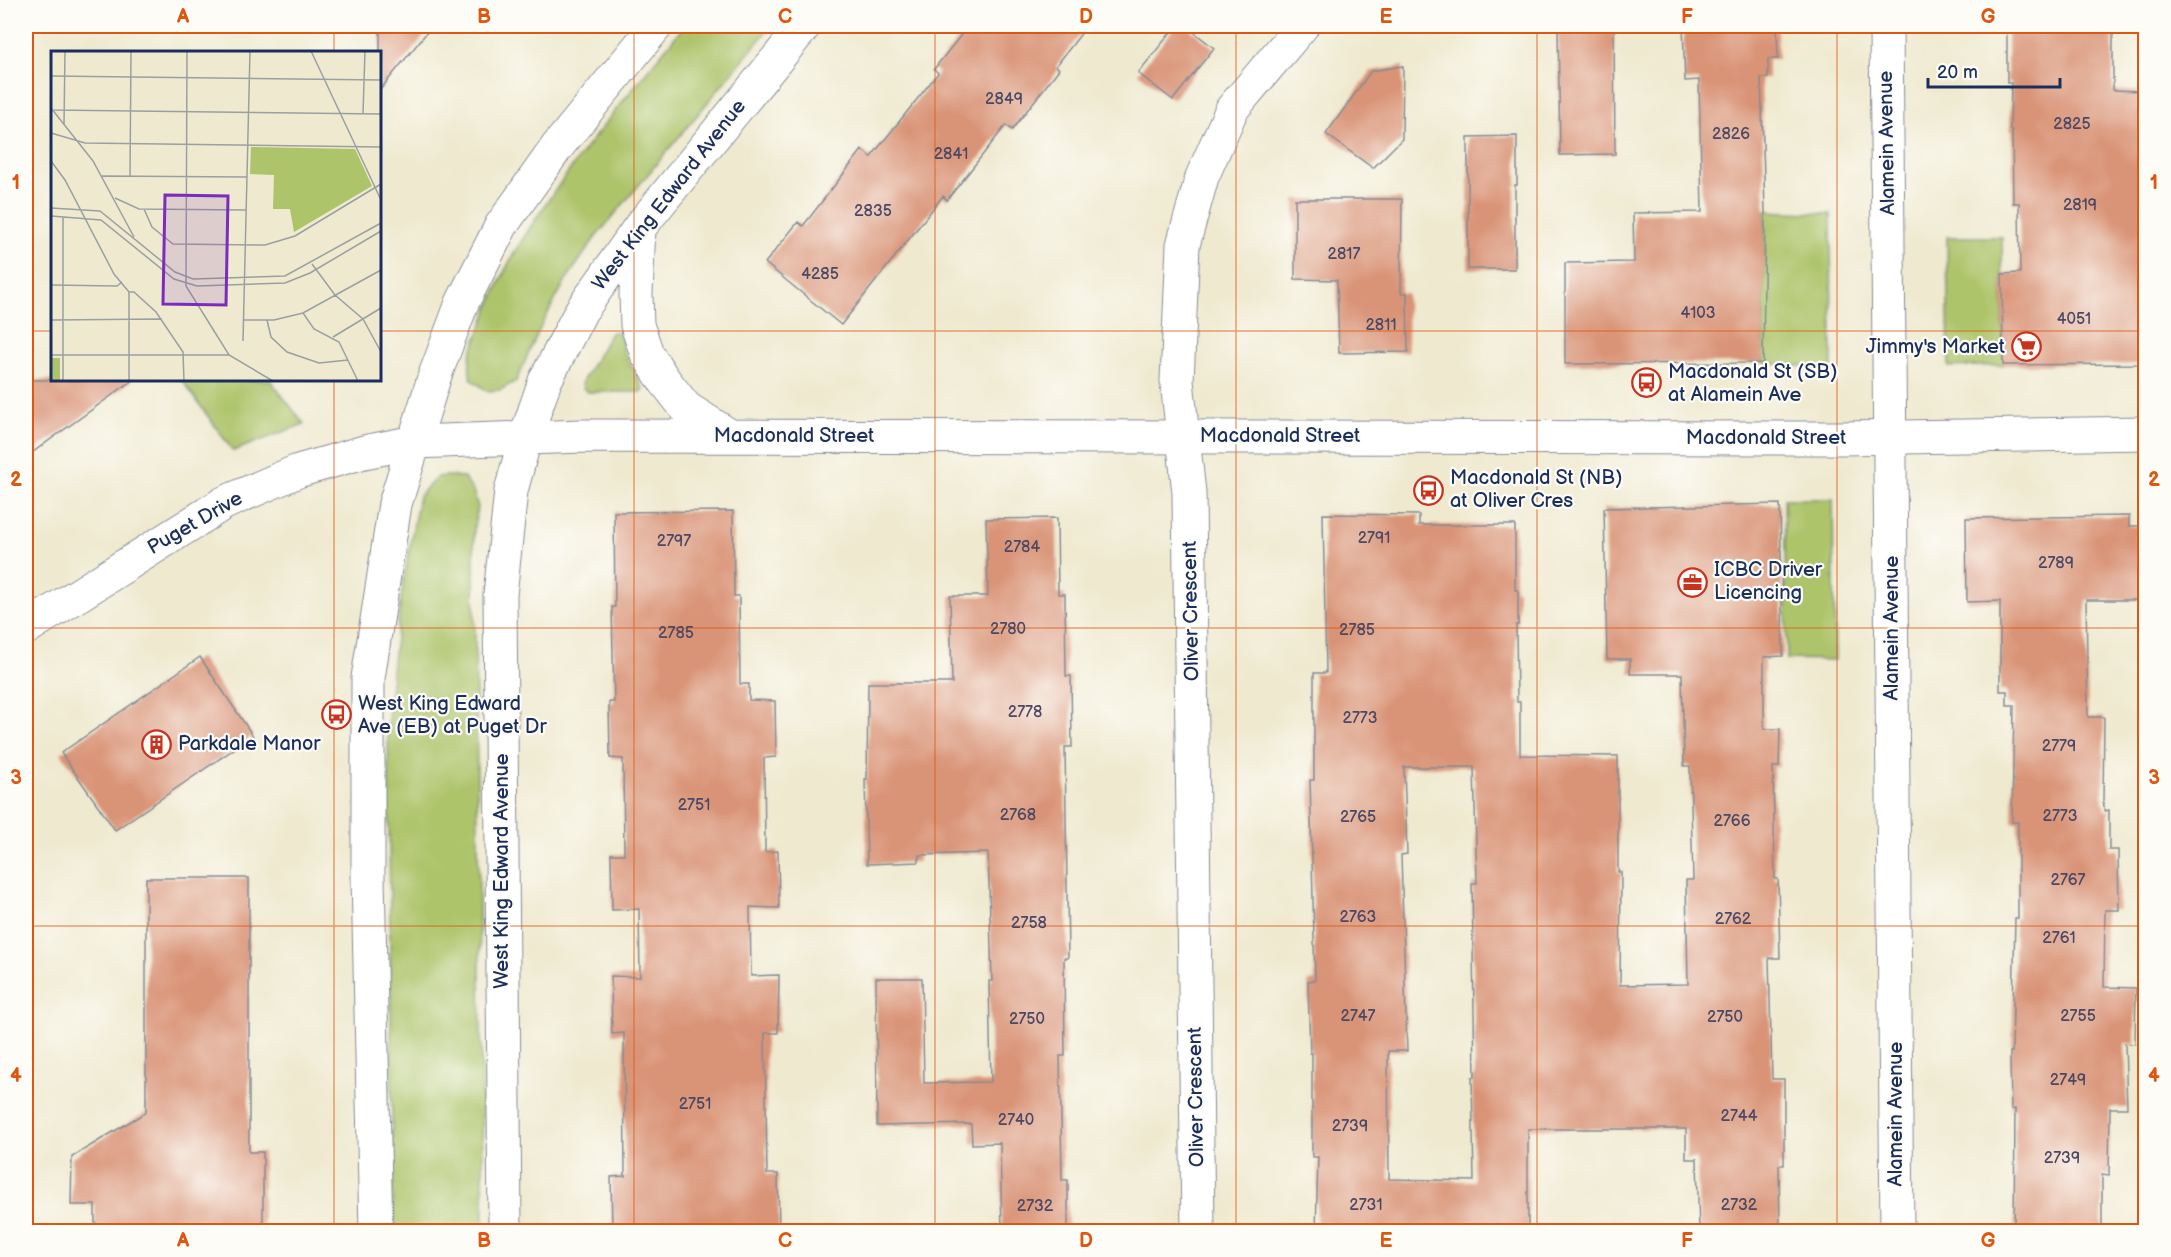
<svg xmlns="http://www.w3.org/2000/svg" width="2171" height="1257" viewBox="0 0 2171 1257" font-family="'Balsamiq Sans',sans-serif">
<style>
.green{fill:#adc46a;stroke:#647a64;stroke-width:1.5}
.building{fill:#d99376;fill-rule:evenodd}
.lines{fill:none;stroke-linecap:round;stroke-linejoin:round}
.street-casing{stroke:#858c96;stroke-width:35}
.secondary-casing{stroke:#858c96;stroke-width:35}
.street{stroke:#fff;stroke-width:33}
.secondary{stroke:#fff;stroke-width:33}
.grid{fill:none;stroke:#de5710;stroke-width:1.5;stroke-opacity:0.55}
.labels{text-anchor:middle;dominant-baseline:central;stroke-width:4.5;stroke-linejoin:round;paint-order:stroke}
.number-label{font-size:16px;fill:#4a4864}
.street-label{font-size:20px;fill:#1b2f5e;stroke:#fdfcf7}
.poi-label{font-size:20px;fill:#1b2f5e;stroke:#fdfcf7;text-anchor:start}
.inset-road{fill:none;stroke:#9a9fa2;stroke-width:1.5}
.view{fill:#7b2cbf;fill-opacity:0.15;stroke:#7b2cbf;stroke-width:3}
.inset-edge{fill:none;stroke:#1b2f5e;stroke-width:3}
.neatline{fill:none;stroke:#de5710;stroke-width:2}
.grid-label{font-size:20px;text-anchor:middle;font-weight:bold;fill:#de5710}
</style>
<rect width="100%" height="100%" fill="#fdfcf7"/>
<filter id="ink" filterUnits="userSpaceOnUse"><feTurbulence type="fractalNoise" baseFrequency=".0167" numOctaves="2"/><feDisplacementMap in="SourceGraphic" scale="12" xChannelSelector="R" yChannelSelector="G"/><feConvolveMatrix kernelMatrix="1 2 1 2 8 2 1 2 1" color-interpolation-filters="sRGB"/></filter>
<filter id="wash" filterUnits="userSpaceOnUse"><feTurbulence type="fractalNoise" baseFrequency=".008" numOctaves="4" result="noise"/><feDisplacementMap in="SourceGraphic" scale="24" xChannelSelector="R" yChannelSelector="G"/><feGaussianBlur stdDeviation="1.35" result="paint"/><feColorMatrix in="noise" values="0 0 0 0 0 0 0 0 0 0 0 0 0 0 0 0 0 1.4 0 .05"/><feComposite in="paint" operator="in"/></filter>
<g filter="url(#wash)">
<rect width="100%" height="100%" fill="#efe9cf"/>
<path class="green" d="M 684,26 L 771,26 L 595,238 L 566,280 L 540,328 L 516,381 L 500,390 L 487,391 L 471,379 C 466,357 475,344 483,323 C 492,299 502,274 515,252 C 563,172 625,98 684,26 Z
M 1765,211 L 1831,214 L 1832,369 L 1763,363 Z
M 1947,237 L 2002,237 L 2003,365 L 1949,367 Z
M 615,331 L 619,335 L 624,352 L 643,389 L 640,392 L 588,392 L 583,388 L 582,382 L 611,333 Z
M 182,380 L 270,380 L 304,424 L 233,451 Z
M 448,476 L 463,477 L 473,491 L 478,507 L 474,527 L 474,576 L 484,1231 L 393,1231 L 388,720 L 393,661 L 403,584 L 419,496 L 437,477 Z
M 1784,499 L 1833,499 L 1835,660 L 1787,659 Z"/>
<g id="blocks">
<path class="building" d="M 380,26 L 432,26 L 380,90 Z
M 968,26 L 1087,26 L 1056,66 L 1059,69 L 1012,130 L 1006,125 L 947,200 L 943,196 L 841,325 L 765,263 L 798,222 L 803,226 L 862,150 L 871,157 L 938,73 L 934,69 Z
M 1176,26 L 1186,26 L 1214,48 L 1173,100 L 1138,73 Z
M 1558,26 L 1614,26 L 1615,154 L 1560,155 Z
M 1683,26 L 1777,26 L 1778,59 L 1768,59 L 1768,78 L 1761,78 L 1765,211 L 1763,363 L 1565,364 L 1565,263 L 1634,262 L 1633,213 L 1702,212 L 1699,80 L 1685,81 Z
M 2007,26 L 2113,26 L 2113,90 L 2140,91 L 2139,111 L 2145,111 L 2145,162 L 2141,162 L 2143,271 L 2145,271 L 2145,364 L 2003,365 L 2002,274 L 2020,273 L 2019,203 L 2013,203 L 2012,130 L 2010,130 L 2011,83 L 2007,83 Z
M 1403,66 L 1402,139 L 1373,168 L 1326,134 L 1371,71 Z
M 1517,136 L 1517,185 L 1515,185 L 1515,269 L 1468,269 L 1468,137 Z
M 1295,199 L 1402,199 L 1401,293 L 1407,293 L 1408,352 L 1339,353 L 1337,280 L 1295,279 Z
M 26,380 L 133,380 L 26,457 Z
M 1780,504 L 1783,656 L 1764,657 L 1764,729 L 1780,729 L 1779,767 L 1773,767 L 1775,879 L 1778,879 L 1780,958 L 1769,958 L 1772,1079 L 1784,1079 L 1784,1165 L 1779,1165 L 1780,1232 L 1699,1232 L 1697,1159 L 1686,1159 L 1686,1129 L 1528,1129 L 1528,1232 L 1316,1232 L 1318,1157 L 1312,1157 L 1312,1053 L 1310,1053 L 1308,981 L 1315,980 L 1310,780 L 1314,780 L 1314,673 L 1326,673 L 1323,514 L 1419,515 L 1419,525 L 1515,525 L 1515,590 L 1518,590 L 1518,625 L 1516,625 L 1517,702 L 1520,702 L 1520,755 L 1618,756 L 1618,872 L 1621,872 L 1620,985 L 1688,984 L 1686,880 L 1693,880 L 1690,766 L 1684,766 L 1682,674 L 1630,674 L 1630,659 L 1607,659 L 1604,508 ZM 1404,767 L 1474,767 L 1477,883 L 1472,883 L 1475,1077 L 1472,1077 L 1474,1181 L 1389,1179 L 1388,1051 L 1407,1051 L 1401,855 L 1407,854 Z
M 733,511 L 734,596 L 739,596 L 740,684 L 749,684 L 749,700 L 775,701 L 776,757 L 764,758 L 765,852 L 778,851 L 779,908 L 750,907 L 751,976 L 779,975 L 778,1033 L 765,1033 L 767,1174 L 778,1174 L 779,1230 L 612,1232 L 611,1177 L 625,1176 L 624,1033 L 612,1034 L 611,976 L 640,977 L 639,909 L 612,910 L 611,854 L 624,854 L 623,759 L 610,758 L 609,702 L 614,702 L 612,607 L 615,607 L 614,512 Z
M 2129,516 L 2129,526 L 2145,526 L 2145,600 L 2086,600 L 2088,717 L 2104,717 L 2103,803 L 2105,811 L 2109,810 L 2109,850 L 2118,850 L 2119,910 L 2105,910 L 2104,987 L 2136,988 L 2135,1044 L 2125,1043 L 2127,1108 L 2110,1108 L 2109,1176 L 2102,1175 L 2102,1232 L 2014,1232 L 2015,1109 L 2011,1110 L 2010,1052 L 2012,1052 L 2015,918 L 2018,918 L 2018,822 L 2012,822 L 2014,705 L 2007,705 L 2007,691 L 2000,691 L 2000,601 L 1967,602 L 1966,518 Z
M 1057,518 L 1058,594 L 1065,594 L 1066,676 L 1071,676 L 1072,747 L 1065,747 L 1068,958 L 1064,958 L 1065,1056 L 1060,1056 L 1062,1180 L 1068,1180 L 1068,1232 L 1002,1232 L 1000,1143 L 972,1144 L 971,1124 L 877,1126 L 876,978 L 922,978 L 924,1083 L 991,1082 L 989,981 L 992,981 L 988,853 L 919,855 L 919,862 L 867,864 L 865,779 L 867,779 L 868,683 L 952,683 L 950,596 L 988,596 L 986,519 Z
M 200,657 L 253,736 L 115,830 L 61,753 Z
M 146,878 L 249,878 L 249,1152 L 263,1152 L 263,1232 L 95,1232 L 95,1205 L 71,1205 L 72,1157 L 146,1112 Z"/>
</g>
</g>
<g filter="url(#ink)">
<use href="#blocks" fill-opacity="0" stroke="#858c96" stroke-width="1.5"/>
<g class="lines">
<defs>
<path id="street" d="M 1886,26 L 1897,1232
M 1198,1232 L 1189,493 L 1177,381 L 1183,245 L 1202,177 L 1232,109 L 1302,26"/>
<path id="secondary" d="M 639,228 L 636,294 L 637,325 L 647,354 L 664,380 L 686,408 L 730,436
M 26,628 L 224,503 L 298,471 L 364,452 L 415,442 L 582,436 L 1840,438 L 2146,433
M 376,1232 L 368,877 L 368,678 L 395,504 L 434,378 L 462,303 L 501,226 L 557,147 L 656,26
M 505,1232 L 500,595 L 511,491 L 525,439 L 545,381 L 581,311 L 639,228 L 804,26"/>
</defs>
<use href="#street" class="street-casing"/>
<use href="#secondary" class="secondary-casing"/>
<use href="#street" class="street"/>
<use href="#secondary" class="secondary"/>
</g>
</g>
<path class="grid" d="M 334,26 L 334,52M 634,26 L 634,1232M 935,26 L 935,1232M 1236,26 L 1236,1232M 1537,26 L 1537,1232M 1837,26 L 1837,1232M 26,331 L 52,331M 380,331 L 2146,331M 334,380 L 334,1232M 26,628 L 2146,628M 26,926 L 2146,926"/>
<defs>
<symbol id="supermarket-ring" viewBox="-11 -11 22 22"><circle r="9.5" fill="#fdfcf7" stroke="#c8321e" stroke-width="1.5"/><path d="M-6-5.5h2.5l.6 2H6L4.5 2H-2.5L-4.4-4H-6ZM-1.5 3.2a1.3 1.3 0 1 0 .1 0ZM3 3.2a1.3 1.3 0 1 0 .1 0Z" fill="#c8321e"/></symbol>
<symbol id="bus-ring" viewBox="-11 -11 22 22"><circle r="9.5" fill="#fdfcf7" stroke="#c8321e" stroke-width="1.5"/><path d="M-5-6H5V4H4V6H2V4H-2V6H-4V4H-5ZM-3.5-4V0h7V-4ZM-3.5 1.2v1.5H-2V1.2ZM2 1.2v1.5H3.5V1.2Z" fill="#c8321e"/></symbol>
<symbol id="office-ring" viewBox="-11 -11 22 22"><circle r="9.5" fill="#fdfcf7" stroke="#c8321e" stroke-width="1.5"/><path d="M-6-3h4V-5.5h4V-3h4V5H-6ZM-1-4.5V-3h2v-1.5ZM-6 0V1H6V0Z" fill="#c8321e"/></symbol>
<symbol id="building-ring" viewBox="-11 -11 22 22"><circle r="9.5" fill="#fdfcf7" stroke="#c8321e" stroke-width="1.5"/><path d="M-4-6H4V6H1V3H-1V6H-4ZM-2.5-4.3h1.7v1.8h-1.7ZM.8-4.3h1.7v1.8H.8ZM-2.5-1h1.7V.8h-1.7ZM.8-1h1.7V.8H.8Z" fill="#c8321e"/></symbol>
</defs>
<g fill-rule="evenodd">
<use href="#supermarket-ring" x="2010" y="330" width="33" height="33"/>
<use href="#bus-ring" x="1630" y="366" width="33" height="33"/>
<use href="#bus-ring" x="1412" y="474" width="33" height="33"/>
<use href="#office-ring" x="1676" y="566" width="33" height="33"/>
<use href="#bus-ring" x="320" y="698" width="33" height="33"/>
<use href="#building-ring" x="140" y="728" width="33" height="33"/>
</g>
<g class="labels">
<g class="number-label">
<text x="1004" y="99">2849</text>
<text x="2072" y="124">2825</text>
<text x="1731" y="134">2826</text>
<text x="951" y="154">2841</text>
<text x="2080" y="205">2819</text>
<text x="873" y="211">2835</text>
<text x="1344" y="254">2817</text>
<text x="820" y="274">4285</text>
<text x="1698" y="313">4103</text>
<text x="2074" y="319">4051</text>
<text x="1381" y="325">2811</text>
<text x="1374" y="538">2791</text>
<text x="674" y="541">2797</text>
<text x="1022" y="547">2784</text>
<text x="2056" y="563">2789</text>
<text x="1008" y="629">2780</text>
<text x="1357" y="630">2785</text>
<text x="676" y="633">2785</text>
<text x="1025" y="712">2778</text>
<text x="1360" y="718">2773</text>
<text x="2059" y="746">2779</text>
<text x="694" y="805">2751</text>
<text x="1018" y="815">2768</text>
<text x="2060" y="816">2773</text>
<text x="1358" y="817">2765</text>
<text x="1732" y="821">2766</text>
<text x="2068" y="880">2767</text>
<text x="1358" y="917">2763</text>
<text x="1733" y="919">2762</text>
<text x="1029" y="923">2758</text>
<text x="2059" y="938">2761</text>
<text x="1358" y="1016">2747</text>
<text x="2078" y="1016">2755</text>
<text x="1725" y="1017">2750</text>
<text x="1027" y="1019">2750</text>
<text x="2068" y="1080">2749</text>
<text x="695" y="1104">2751</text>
<text x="1739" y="1116">2744</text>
<text x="1016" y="1120">2740</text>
<text x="1350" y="1126">2739</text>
<text x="2062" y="1158">2739</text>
<text x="1366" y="1205">2731</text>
<text x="1739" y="1205">2732</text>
<text x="1035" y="1206">2732</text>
</g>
<g class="street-label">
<text transform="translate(1887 143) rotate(-91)">Alamein Avenue</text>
<text transform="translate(669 195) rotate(-52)">West King Edward Avenue</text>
<text x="794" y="436">Macdonald Street</text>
<text x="1280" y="436">Macdonald Street</text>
<text x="1766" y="438">Macdonald Street</text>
<text transform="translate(195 523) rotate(-30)">Puget Drive</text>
<text transform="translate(1191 611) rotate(-91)">Oliver Crescent</text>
<text transform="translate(1892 628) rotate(-90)">Alamein Avenue</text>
<text transform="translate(502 871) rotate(-90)">West King Edward Avenue</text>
<text transform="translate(1196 1097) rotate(-91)">Oliver Crescent</text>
<text transform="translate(1896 1114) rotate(-90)">Alamein Avenue</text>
</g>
<g class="poi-label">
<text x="2005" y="347" text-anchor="end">Jimmy's Market</text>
<text x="1668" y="372">Macdonald St (SB)<tspan x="1668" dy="23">at Alamein Ave</tspan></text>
<text x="1450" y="478">Macdonald St (NB)<tspan x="1450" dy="23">at Oliver Cres</tspan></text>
<text x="1714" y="570">ICBC Driver<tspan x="1714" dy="23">Licencing</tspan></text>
<text x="358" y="704">West King Edward<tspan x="358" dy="23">Ave (EB) at Puget Dr</tspan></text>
<text x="178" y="744">Parkdale Manor</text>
</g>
</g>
<g transform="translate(51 51)">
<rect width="330" height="330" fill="#efe9cf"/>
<path d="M 200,96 L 304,98 L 321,135 L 243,181 L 239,158 L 222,158 L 223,124 L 199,123 ZM 0,307 L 9,307 L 9,330 L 0,330 Z" fill="#adc46a"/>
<path class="inset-road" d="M 136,0 L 135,235 L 178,304 L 222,330M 260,0 L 330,149M 0,25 L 330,29M 0,57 L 42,110 L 83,186M 1,59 L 330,63M 312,62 L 314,0M 13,73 L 14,0M 0,82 L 34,92 L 330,96M 0,110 L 14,129 L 63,223 L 78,241 L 83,241 L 105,261 L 132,301 L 133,330M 51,125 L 196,126M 79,125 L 80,0M 64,147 L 88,158 L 195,159M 0,157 L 49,160 L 124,221 L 142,228 L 234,225 L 330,172M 93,158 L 101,176 L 122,193 L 214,194 L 244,185 L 330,133M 0,165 L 50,169 L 123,228 L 146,235 L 234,232 L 259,222 L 330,180M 261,213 L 284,244 L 312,268 L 330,301M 0,234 L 66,235 L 71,231M 252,262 L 263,278 L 288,291 L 307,330M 0,269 L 111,268M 193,269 L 223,269 L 252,262 L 330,219M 216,269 L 220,286 L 236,301 L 268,312 L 297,309M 282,286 L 330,257M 192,290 L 199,0M 0,304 L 178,304M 12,330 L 12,166M 78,330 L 78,241"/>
<path class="view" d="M 114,144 L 177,145 L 175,254 L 112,253 Z"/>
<rect width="330" height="330" class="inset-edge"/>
</g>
<rect width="2171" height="1257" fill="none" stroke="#fdfcf7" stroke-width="66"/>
<path d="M1928 78v9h132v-9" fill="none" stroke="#1b2f5e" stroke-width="3"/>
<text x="1937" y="78" font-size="18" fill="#1b2f5e" stroke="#fdfcf7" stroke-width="4.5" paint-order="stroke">20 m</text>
<rect x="33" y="33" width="2105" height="1191" class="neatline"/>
<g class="grid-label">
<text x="183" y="23">A</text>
<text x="484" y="23">B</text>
<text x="785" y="23">C</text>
<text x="1086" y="23">D</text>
<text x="1386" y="23">E</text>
<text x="1687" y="23">F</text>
<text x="1988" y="23">G</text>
<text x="16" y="189">1</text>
<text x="2154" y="189">1</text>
<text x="16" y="486">2</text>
<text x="2154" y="486">2</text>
<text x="16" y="784">3</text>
<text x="2154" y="784">3</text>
<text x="16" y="1082">4</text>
<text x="2154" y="1082">4</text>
<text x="183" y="1247">A</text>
<text x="484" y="1247">B</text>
<text x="785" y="1247">C</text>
<text x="1086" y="1247">D</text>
<text x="1386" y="1247">E</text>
<text x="1687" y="1247">F</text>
<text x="1988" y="1247">G</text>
</g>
</svg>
